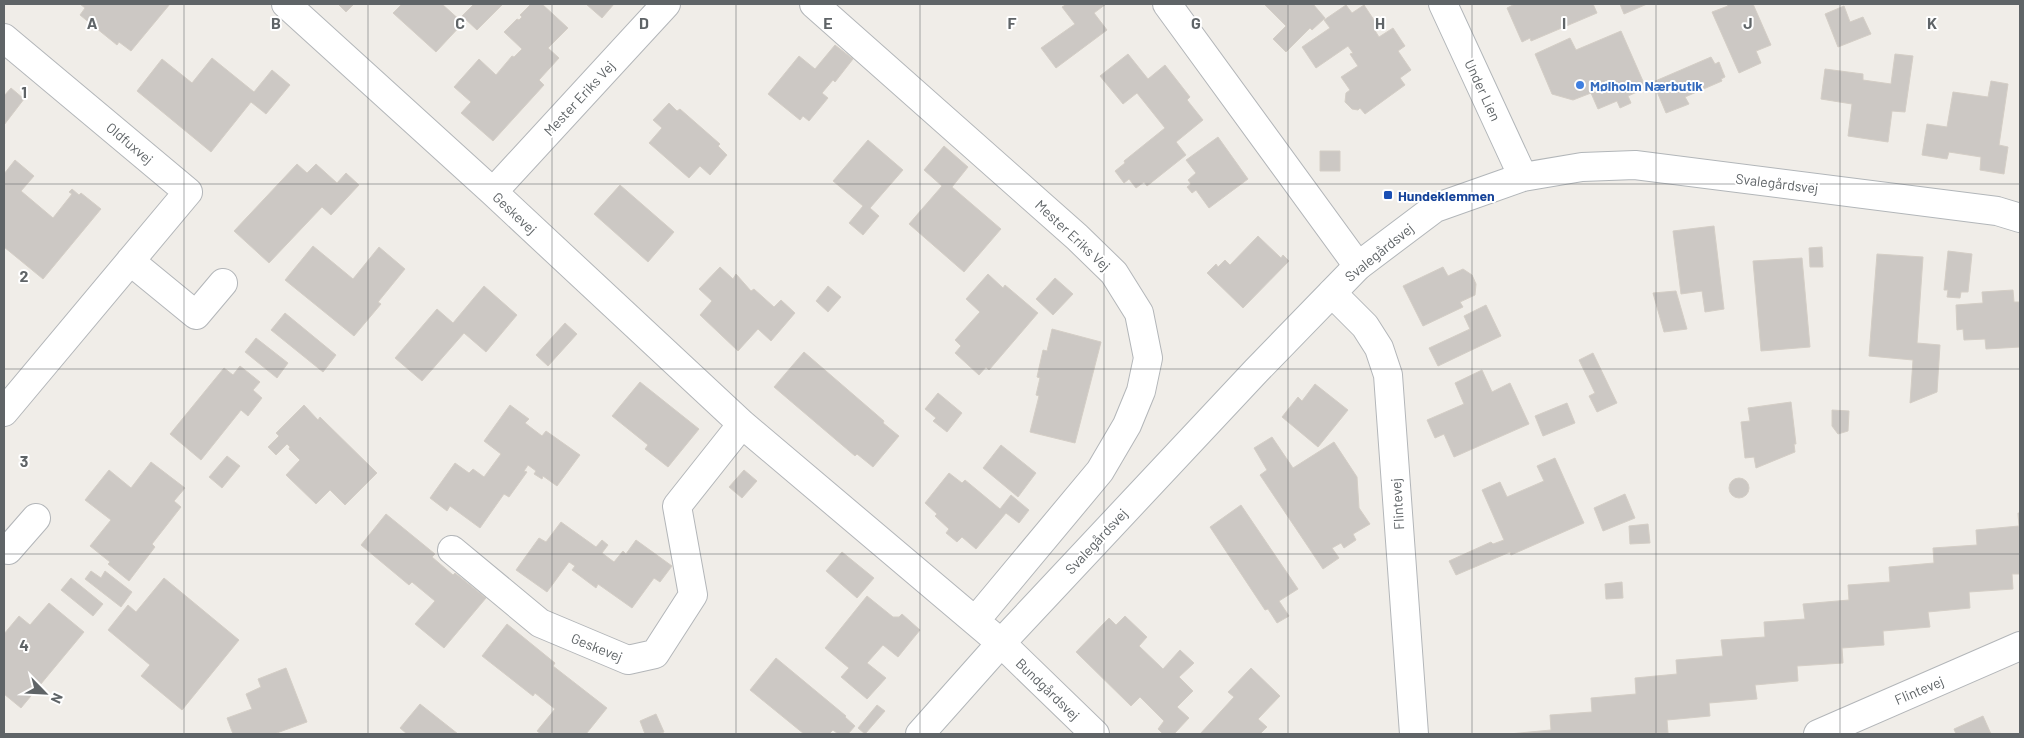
<svg xmlns="http://www.w3.org/2000/svg" width="2024" height="738" viewBox="0 0 2024 738" font-family="Barlow,sans-serif">
<style>
.building{fill:#ccc8c4;stroke:#d4cec6}
.lines{fill:none;stroke-linecap:round;stroke-linejoin:round}
.street-casing{stroke:#b3b6b9;stroke-width:30}
.secondary-casing{stroke:#b2b6b9;stroke-width:30}
.street{stroke:#fff;stroke-width:28}
.secondary{stroke:#fff;stroke-width:28}
.grid{fill:none;stroke:#5f6467;stroke-width:1;stroke-opacity:0.55}
.shop-dot{fill:#3f7fe0;stroke:#fff;stroke-width:2}
.transit-dot{fill:#1a4fb4;stroke:#fff;stroke-width:2}
.labels{text-anchor:middle;dominant-baseline:central;stroke-width:4;stroke-linejoin:round;paint-order:stroke}
.shop-label{font-size:14px;font-weight:bold;fill:#366cbe;stroke:#fff;text-anchor:start}
.street-label{font-size:14px;fill:#5f6467;stroke:#fff}
.transit-label{font-size:14px;font-weight:bold;fill:#164399;stroke:#fff;text-anchor:start}
.grid-label{font-size:16px;text-anchor:middle;font-weight:bold;fill:#5f6467;stroke:#fff;stroke-width:4;stroke-linejoin:round;paint-order:stroke}
</style>
<rect width="100%" height="100%" fill="#f0ede8"/>
<path class="building" d="M 80,4 L 170,4 L 131,51 L 119,42 L 117,45 L 80,15 L 85,8 Z
M 338,4 L 354,4 L 346,12 Z
M 402,4 L 442,4 L 463,23 L 436,52 L 393,13 Z
M 474,4 L 503,4 L 477,30 L 462,16 Z
M 531,4 L 542,4 L 568,28 L 548,48 L 559,58 L 539,80 L 544,85 L 493,141 L 461,113 L 471,102 L 454,87 L 479,59 L 496,75 L 512,56 L 514,57 L 522,49 L 504,32 L 517,19 L 519,20 L 522,17 L 520,15 Z
M 586,4 L 614,4 L 602,18 Z
M 1067,4 L 1106,4 L 1094,13 L 1107,30 L 1056,68 L 1041,48 L 1075,24 L 1062,7 Z
M 1264,4 L 1313,4 L 1325,18 L 1312,30 L 1310,28 L 1286,52 L 1273,39 L 1286,26 Z
M 1515,4 L 1593,4 L 1597,13 L 1531,41 L 1530,38 L 1522,42 L 1507,8 Z
M 1620,4 L 1647,4 L 1624,14 Z
M 1727,4 L 1753,4 L 1771,45 L 1756,51 L 1761,63 L 1739,73 L 1712,12 L 1728,6 Z
M 1346,5 L 1352,13 L 1364,5 L 1378,26 L 1374,29 L 1379,37 L 1393,28 L 1405,46 L 1398,51 L 1411,70 L 1400,78 L 1405,85 L 1365,114 L 1360,108 L 1358,110 L 1352,109 L 1345,102 L 1346,93 L 1350,90 L 1341,77 L 1358,66 L 1350,54 L 1353,53 L 1348,46 L 1316,68 L 1302,47 L 1330,28 L 1324,20 Z
M 1844,6 L 1850,22 L 1863,17 L 1871,34 L 1838,47 L 1825,14 Z
M 1621,31 L 1646,88 L 1628,96 L 1631,103 L 1620,108 L 1617,101 L 1598,109 L 1591,93 L 1573,100 L 1552,94 L 1535,54 L 1570,38 L 1576,50 Z
M 835,45 L 853,59 L 835,82 L 833,80 L 822,93 L 828,98 L 809,121 L 803,116 L 800,120 L 768,94 L 799,56 L 815,69 Z
M 1128,54 L 1148,79 L 1165,65 L 1190,97 L 1187,100 L 1203,120 L 1176,142 L 1186,155 L 1147,186 L 1144,182 L 1136,188 L 1129,179 L 1124,183 L 1115,171 L 1125,163 L 1124,161 L 1165,128 L 1137,93 L 1123,104 L 1100,76 Z
M 1895,54 L 1913,56 L 1905,112 L 1892,111 L 1888,142 L 1848,136 L 1852,104 L 1821,99 L 1825,69 L 1863,74 L 1863,80 L 1891,84 Z
M 1711,57 L 1715,64 L 1719,62 L 1725,77 L 1721,79 L 1722,81 L 1685,97 L 1689,104 L 1666,113 L 1653,82 Z
M 212,58 L 254,92 L 272,70 L 290,85 L 266,114 L 251,102 L 211,152 L 137,91 L 162,59 L 192,83 Z
M 1991,81 L 2008,84 L 1999,145 L 2008,147 L 2004,174 L 1980,170 L 1981,157 L 1949,152 L 1947,159 L 1922,155 L 1927,124 L 1947,127 L 1953,92 L 1988,97 Z
M 11,88 L 24,99 L 4,125 L 4,96 Z
M 669,103 L 677,111 L 680,109 L 720,144 L 718,146 L 727,155 L 710,175 L 700,166 L 689,178 L 649,143 L 662,128 L 653,120 Z
M 1218,137 L 1248,179 L 1209,208 L 1196,190 L 1192,193 L 1187,187 L 1191,184 L 1188,180 L 1196,173 L 1186,160 Z
M 868,140 L 903,170 L 870,208 L 879,216 L 863,235 L 849,223 L 863,206 L 833,181 Z
M 944,146 L 968,167 L 952,187 L 1001,229 L 964,272 L 909,224 L 942,186 L 924,170 Z
M 1320,151 L 1340,151 L 1340,171 L 1320,171 Z
M 15,160 L 34,176 L 21,191 L 53,218 L 72,194 L 69,192 L 72,189 L 79,195 L 81,193 L 101,209 L 43,279 L 4,247 L 4,174 Z
M 297,164 L 307,173 L 316,164 L 337,183 L 346,173 L 359,185 L 331,215 L 322,207 L 269,263 L 234,231 Z
M 620,185 L 674,232 L 648,262 L 594,214 Z
M 1714,226 L 1724,309 L 1705,312 L 1702,291 L 1681,294 L 1673,231 Z
M 1258,236 L 1281,258 L 1283,255 L 1289,261 L 1243,308 L 1207,273 L 1216,264 L 1218,267 L 1225,260 L 1230,265 Z
M 313,246 L 353,279 L 379,247 L 405,269 L 378,302 L 381,304 L 354,336 L 285,280 Z
M 1822,247 L 1823,267 L 1810,267 L 1809,248 Z
M 1948,251 L 1972,254 L 1968,292 L 1961,292 L 1960,298 L 1947,297 L 1948,290 L 1944,290 Z
M 1877,254 L 1923,257 L 1917,343 L 1940,345 L 1937,392 L 1910,403 L 1913,360 L 1869,356 Z
M 1802,258 L 1810,347 L 1761,351 L 1753,261 Z
M 720,267 L 733,279 L 736,274 L 751,291 L 754,289 L 774,307 L 781,300 L 795,313 L 771,341 L 758,329 L 738,351 L 700,315 L 712,301 L 699,289 Z
M 1443,267 L 1448,276 L 1463,269 L 1472,275 L 1476,284 L 1475,295 L 1460,302 L 1463,307 L 1423,326 L 1403,286 Z
M 988,274 L 1003,288 L 1005,285 L 1038,313 L 989,370 L 986,367 L 979,375 L 955,353 L 961,346 L 955,340 L 980,312 L 966,299 Z
M 1055,278 L 1073,294 L 1053,315 L 1036,299 Z
M 484,286 L 517,315 L 486,352 L 464,333 L 422,381 L 395,358 L 437,309 L 453,323 Z
M 828,286 L 841,297 L 828,312 L 816,301 Z
M 2013,290 L 2014,302 L 2020,302 L 2020,347 L 1986,349 L 1985,339 L 1964,340 L 1963,329 L 1957,330 L 1956,305 L 1983,303 L 1982,292 Z
M 1676,291 L 1687,329 L 1664,332 L 1653,293 Z
M 1486,305 L 1501,336 L 1438,366 L 1429,348 L 1470,329 L 1464,316 Z
M 285,313 L 336,355 L 323,372 L 271,330 Z
M 565,323 L 577,334 L 548,366 L 536,355 Z
M 1052,329 L 1101,342 L 1075,443 L 1030,432 L 1039,396 L 1036,395 L 1040,378 L 1037,377 L 1043,350 L 1047,351 Z
M 256,338 L 288,363 L 277,378 L 245,352 Z
M 804,352 L 884,421 L 883,423 L 899,436 L 873,467 L 857,454 L 855,456 L 774,387 Z
M 1593,353 L 1617,403 L 1597,412 L 1589,396 L 1595,393 L 1579,360 Z
M 240,366 L 260,382 L 253,390 L 262,398 L 248,416 L 241,410 L 201,460 L 170,434 L 224,368 L 233,375 Z
M 1482,370 L 1492,392 L 1510,383 L 1529,424 L 1454,457 L 1444,434 L 1435,438 L 1427,420 L 1464,404 L 1455,383 Z
M 640,382 L 699,429 L 668,467 L 645,449 L 648,445 L 612,416 Z
M 1315,384 L 1348,410 L 1318,447 L 1282,417 L 1298,397 L 1302,401 Z
M 938,393 L 962,413 L 947,432 L 933,421 L 936,418 L 925,409 Z
M 1791,402 L 1796,444 L 1794,444 L 1795,452 L 1756,468 L 1754,457 L 1745,458 L 1741,422 L 1750,421 L 1748,408 Z
M 1567,403 L 1575,423 L 1543,436 L 1535,416 Z
M 304,405 L 318,420 L 320,417 L 377,473 L 345,505 L 330,490 L 316,504 L 286,475 L 300,460 L 289,449 L 290,447 L 287,444 L 276,455 L 268,447 L 279,436 L 276,433 Z
M 510,405 L 529,419 L 525,423 L 542,436 L 546,431 L 580,455 L 557,486 L 543,476 L 542,479 L 534,474 L 536,471 L 528,465 L 524,471 L 527,472 L 509,497 L 504,494 L 480,528 L 450,506 L 447,511 L 430,498 L 455,463 L 469,473 L 473,469 L 484,477 L 501,454 L 484,441 Z
M 1832,410 L 1849,411 L 1848,431 L 1838,434 L 1832,426 Z
M 1272,437 L 1293,468 L 1334,442 L 1357,477 L 1359,508 L 1370,524 L 1353,534 L 1356,540 L 1344,548 L 1341,543 L 1332,548 L 1339,558 L 1323,569 L 1260,475 L 1267,470 L 1254,448 Z
M 1001,445 L 1036,473 L 1018,497 L 983,468 Z
M 227,456 L 240,466 L 222,488 L 209,477 Z
M 1555,458 L 1584,523 L 1511,555 L 1510,552 L 1456,575 L 1449,561 L 1491,542 L 1493,544 L 1504,540 L 1482,490 L 1500,482 L 1507,497 L 1544,481 L 1537,466 Z
M 151,462 L 185,488 L 174,501 L 181,507 L 152,544 L 155,547 L 129,581 L 108,564 L 110,562 L 90,546 L 111,520 L 85,500 L 109,470 L 131,488 Z
M 744,470 L 757,481 L 742,498 L 729,487 Z
M 949,473 L 962,483 L 965,480 L 1000,509 L 1011,495 L 1029,510 L 1019,523 L 1006,513 L 976,549 L 962,537 L 957,542 L 946,533 L 949,529 L 935,516 L 937,514 L 925,503 Z
M1729 488a10 10 0 1 1 20 0a10 10 0 1 1-20 0Z
M 1625,494 L 1635,518 L 1603,531 L 1594,508 Z
M 1241,505 L 1298,589 L 1279,601 L 1289,616 L 1277,623 L 1268,609 L 1265,610 L 1210,527 Z
M 2018,513 L 2020,513 L 2020,574 L 2012,574 L 2013,589 L 1969,592 L 1970,608 L 1928,612 L 1930,627 L 1883,631 L 1884,645 L 1842,648 L 1843,663 L 1797,666 L 1798,681 L 1755,685 L 1757,699 L 1709,703 L 1710,716 L 1667,720 L 1668,733 L 1509,734 L 1551,730 L 1550,715 L 1592,712 L 1591,698 L 1636,694 L 1635,678 L 1677,674 L 1676,660 L 1723,656 L 1721,640 L 1765,637 L 1764,622 L 1805,619 L 1803,604 L 1849,600 L 1848,585 L 1890,582 L 1889,567 L 1934,563 L 1933,548 L 1977,545 L 1976,530 L 2019,526 Z
M 386,514 L 435,554 L 432,557 L 453,575 L 455,573 L 486,598 L 444,648 L 415,624 L 435,601 L 412,582 L 409,585 L 361,545 Z
M 561,522 L 596,547 L 602,540 L 608,545 L 602,553 L 614,562 L 623,551 L 626,554 L 636,540 L 672,566 L 660,582 L 654,578 L 632,608 L 598,584 L 596,588 L 572,570 L 575,566 L 569,562 L 547,592 L 516,570 L 539,538 L 546,542 Z
M 1648,524 L 1650,543 L 1630,544 L 1629,526 Z
M 842,552 L 874,578 L 857,598 L 826,571 Z
M 91,571 L 101,578 L 105,571 L 132,592 L 121,607 L 85,579 Z
M 71,578 L 103,604 L 93,616 L 61,590 Z
M 164,578 L 239,640 L 182,710 L 141,676 L 150,665 L 108,630 L 128,605 L 136,612 Z
M 1622,582 L 1623,598 L 1606,599 L 1605,584 Z
M 867,596 L 893,617 L 899,617 L 902,614 L 920,630 L 898,657 L 883,645 L 867,663 L 886,678 L 867,699 L 841,677 L 849,668 L 825,648 Z
M 49,603 L 84,632 L 21,708 L 4,694 L 4,634 L 19,616 L 30,625 Z
M 1125,616 L 1147,637 L 1139,646 L 1163,669 L 1180,650 L 1194,663 L 1179,677 L 1193,691 L 1177,707 L 1189,718 L 1174,734 L 1163,734 L 1158,729 L 1164,721 L 1140,697 L 1131,706 L 1076,652 L 1109,618 L 1116,625 Z
M 507,624 L 555,663 L 553,666 L 607,708 L 586,734 L 541,734 L 537,731 L 555,709 L 535,693 L 533,696 L 482,656 Z
M 776,658 L 846,716 L 845,717 L 855,726 L 848,734 L 838,734 L 833,730 L 829,734 L 804,734 L 750,690 Z
M 286,668 L 307,722 L 274,734 L 233,734 L 227,718 L 252,709 L 246,694 L 261,687 L 258,679 Z
M 1251,668 L 1280,696 L 1258,719 L 1267,727 L 1260,734 L 1200,734 L 1234,697 L 1228,692 Z
M 420,704 L 458,734 L 407,734 L 400,728 Z
M 877,705 L 885,711 L 865,734 L 858,728 Z
M 656,714 L 664,732 L 658,734 L 645,734 L 640,721 Z
M 1983,716 L 1991,734 L 1956,734 L 1954,729 Z"/>
<g class="lines">
<defs>
<path id="street" d="M 286,4 L 493,192 L 742,424 L 1001,643 L 1095,734
M 814,4 L 1077,237 L 1114,273 L 1139,313 L 1148,358 L 1141,391 L 1127,425 L 1100,471 L 975,621
M 1167,4 L 1358,266
M 4,38 L 188,192 L 4,412
M 493,192 L 666,4
M 130,261 L 196,315 L 223,283
M 1332,293 L 1365,326 L 1379,348 L 1388,375 L 1414,734
M 4,547 L 8,550 L 36,518
M 452,550 L 540,623 L 628,660 L 655,654 L 693,595 L 677,506 L 742,424
M 1818,734 L 2020,646"/>
<path id="secondary" d="M 1443,4 L 1523,177
M 920,734 L 1001,643 L 1256,371 L 1358,266 L 1435,208 L 1523,177 L 1582,167 L 1635,165 L 1997,211 L 2020,218"/>
</defs>
<use href="#street" class="street-casing"/>
<use href="#secondary" class="secondary-casing"/>
<use href="#street" class="street"/>
<use href="#secondary" class="secondary"/>
</g>
<path class="grid" d="M 184,4 L 184,734M 368,4 L 368,734M 552,4 L 552,734M 736,4 L 736,734M 920,4 L 920,734M 1104,4 L 1104,734M 1288,4 L 1288,734M 1472,4 L 1472,734M 1656,4 L 1656,734M 1840,4 L 1840,734M 4,184 L 2020,184M 4,369 L 2020,369M 4,554 L 2020,554"/>
<circle class="shop-dot" cx="1580" cy="85" r="5"/>
<rect class="transit-dot" x="1383" y="190" width="10" height="10" rx="2.5"/>
<g class="labels">
<g class="shop-label">
<text x="1590" y="85">Mølholm Nærbutik</text>
</g>
<g class="street-label">
<text transform="translate(1483 90) rotate(65)">Under Lien</text>
<text transform="translate(579 98) rotate(-47)">Mester Eriks Vej</text>
<text transform="translate(130 143) rotate(40)">Oldfuxvej</text>
<text transform="translate(1777 183) rotate(7)">Svalegårdsvej</text>
<text transform="translate(515 213) rotate(43)">Geskevej</text>
<text transform="translate(1073 235) rotate(43)">Mester Eriks Vej</text>
<text transform="translate(1379 252) rotate(-39)">Svalegårdsvej</text>
<text transform="translate(1397 504) rotate(-94)">Flintevej</text>
<text transform="translate(1096 541) rotate(-47)">Svalegårdsvej</text>
<text transform="translate(597 647) rotate(22)">Geskevej</text>
<text transform="translate(1048 689) rotate(44)">Bundgårdsvej</text>
<text transform="translate(1919 690) rotate(-23)">Flintevej</text>
</g>
<g class="transit-label">
<text x="1398" y="195">Hundeklemmen</text>
</g>
</g>
<g class="grid-label">
<text x="92" y="29">A</text>
<text x="276" y="29">B</text>
<text x="460" y="29">C</text>
<text x="644" y="29">D</text>
<text x="828" y="29">E</text>
<text x="1012" y="29">F</text>
<text x="1196" y="29">G</text>
<text x="1380" y="29">H</text>
<text x="1564" y="29">I</text>
<text x="1748" y="29">J</text>
<text x="1932" y="29">K</text>
<text x="24" y="98">1</text>
<text x="24" y="282">2</text>
<text x="24" y="467">3</text>
<text x="24" y="651">4</text>
</g>
<rect width="2024" height="738" fill="none" stroke="#5f6467" stroke-width="10"/>
<g transform="translate(45 693) rotate(114)" stroke="#ffffff" stroke-width="4" paint-order="stroke">
<path d="M0-4L9 19L0 12L-9 19Z" fill="#5f6467"/>
<text y="-8" font-size="14" font-weight="bold" text-anchor="middle" fill="#5f6467">N</text>
</g>
</svg>
